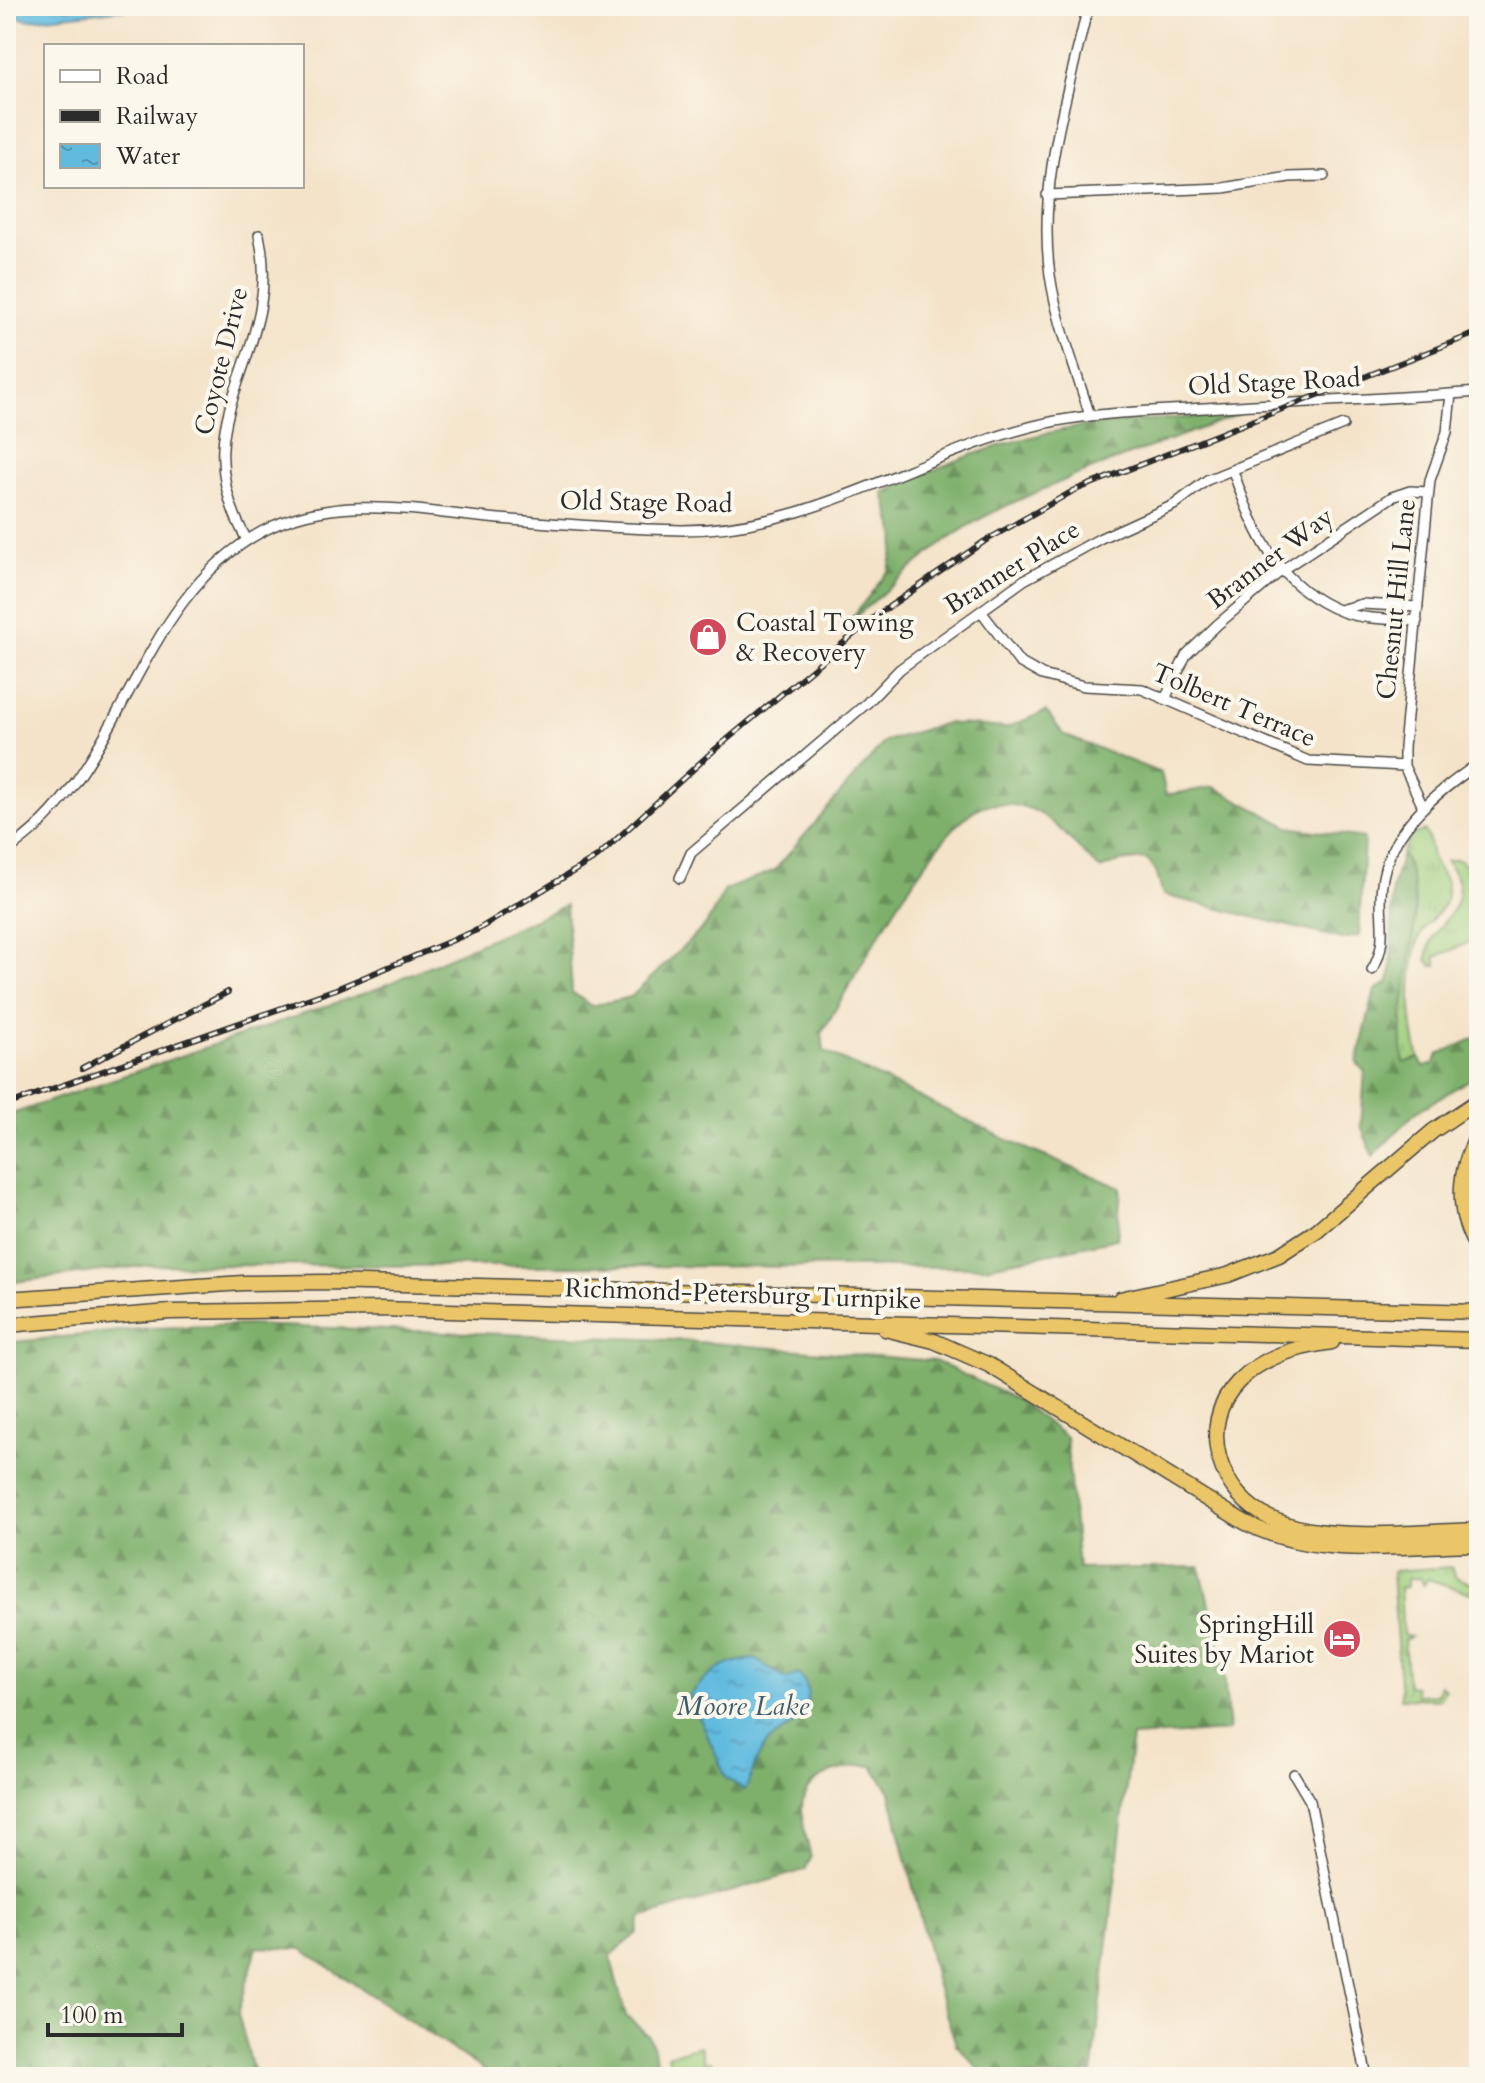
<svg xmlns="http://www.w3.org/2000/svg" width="1485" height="2083" viewBox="0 0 1485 2083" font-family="Cardo,serif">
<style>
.grass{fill:url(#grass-tufts);stroke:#647c54;stroke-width:2}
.forest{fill:url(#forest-firs);stroke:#546e4c;stroke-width:2}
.garden{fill:#9ecd7c;stroke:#647c54;stroke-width:2}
.water{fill:url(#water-ripples);stroke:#467385;stroke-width:2}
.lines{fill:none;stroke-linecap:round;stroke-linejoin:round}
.minor-casing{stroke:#494743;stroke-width:12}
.highway-casing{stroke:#494743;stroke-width:17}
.minor{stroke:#fff;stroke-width:9}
.highway{stroke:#ebc669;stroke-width:14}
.rail-casing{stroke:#2b2b2b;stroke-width:6}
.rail{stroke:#fbf7ec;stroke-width:3;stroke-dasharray:9;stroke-linecap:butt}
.labels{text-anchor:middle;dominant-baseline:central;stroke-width:8;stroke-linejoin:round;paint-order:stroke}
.street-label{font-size:26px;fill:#2b2b2b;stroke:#fbf7ec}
.poi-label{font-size:26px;fill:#2b2b2b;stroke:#fbf7ec;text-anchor:start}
.water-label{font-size:28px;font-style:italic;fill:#3e5d6a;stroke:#fbf7ec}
</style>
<defs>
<pattern id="grass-tufts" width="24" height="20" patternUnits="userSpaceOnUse" patternTransform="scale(2)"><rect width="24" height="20" fill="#9ecd7c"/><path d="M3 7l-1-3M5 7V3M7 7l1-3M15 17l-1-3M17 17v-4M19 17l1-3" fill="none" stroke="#88b06b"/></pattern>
<pattern id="forest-firs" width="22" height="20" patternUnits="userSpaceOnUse" patternTransform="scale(2)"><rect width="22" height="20" fill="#7eb06c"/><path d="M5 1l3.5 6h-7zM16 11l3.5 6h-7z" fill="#678f59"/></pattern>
<pattern id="water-ripples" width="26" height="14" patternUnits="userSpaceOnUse" patternTransform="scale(2)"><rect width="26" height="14" fill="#61bbdf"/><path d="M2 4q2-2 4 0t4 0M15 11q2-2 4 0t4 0" fill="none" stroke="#5098b5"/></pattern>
</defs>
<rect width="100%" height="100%" fill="#fbf7ec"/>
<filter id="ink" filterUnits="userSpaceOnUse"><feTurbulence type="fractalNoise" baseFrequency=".0125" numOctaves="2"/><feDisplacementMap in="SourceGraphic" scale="16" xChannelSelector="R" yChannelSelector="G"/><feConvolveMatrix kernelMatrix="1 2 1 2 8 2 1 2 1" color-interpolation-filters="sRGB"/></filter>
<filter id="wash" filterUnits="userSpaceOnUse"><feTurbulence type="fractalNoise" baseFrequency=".006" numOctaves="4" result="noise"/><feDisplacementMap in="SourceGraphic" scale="32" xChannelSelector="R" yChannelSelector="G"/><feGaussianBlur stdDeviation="1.8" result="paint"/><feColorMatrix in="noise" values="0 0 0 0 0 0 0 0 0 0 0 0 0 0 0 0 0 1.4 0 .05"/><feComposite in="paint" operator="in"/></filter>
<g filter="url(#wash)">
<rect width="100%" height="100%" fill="#f4e3c9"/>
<path class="grass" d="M 1424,831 C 1432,840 1429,850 1433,860 C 1437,868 1443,874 1446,882 C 1454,910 1424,918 1418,941 C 1408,977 1409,1023 1419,1058 L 1404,1064 C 1389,992 1436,919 1402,853 L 1411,835 Z
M 1456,859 L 1462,861 L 1479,900 L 1479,938 L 1435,957 L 1437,965 L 1432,966 L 1427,960 C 1428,919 1483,907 1446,861 Z
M 1451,1567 L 1455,1577 L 1479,1586 L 1477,1602 L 1476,1595 L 1428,1579 L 1423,1585 L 1421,1578 L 1407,1579 L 1407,1587 L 1400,1588 L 1403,1635 L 1411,1637 L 1404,1640 L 1408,1686 L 1415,1687 L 1416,1695 L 1437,1694 L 1440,1685 L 1445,1689 L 1440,1699 L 1401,1698 L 1392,1571 Z"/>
<path class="forest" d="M 1239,414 C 1153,447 1064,476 982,518 C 933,544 889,589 847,624 L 889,570 L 896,538 L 884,493 C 939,465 1002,442 1062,430 C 1119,419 1181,419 1239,414 Z
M 1046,711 L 1064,735 L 1161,773 L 1166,795 L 1214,787 L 1289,827 L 1364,838 L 1359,936 L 1342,939 L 1163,895 L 1156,871 L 1146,859 L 1119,862 L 1100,869 C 1080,851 1060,825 1037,812 C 1026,805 996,802 983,806 C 938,821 848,988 822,1033 L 824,1051 L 1020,1146 L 1121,1188 L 1117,1239 L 986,1267 L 150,1265 L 6,1283 L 6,1116 L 379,988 L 566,905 L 572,992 L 591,1006 L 631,997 L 706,925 L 725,890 L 775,870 L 885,741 L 946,723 L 1006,728 Z
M 1402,853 C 1436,918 1391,992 1404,1063 L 1419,1058 L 1424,1067 L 1434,1064 L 1438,1055 L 1479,1036 L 1479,1074 L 1416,1112 L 1373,1156 L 1361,1126 L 1365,1072 L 1357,1063 L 1375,990 L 1388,983 L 1391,973 L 1392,889 Z
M 245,1325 L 673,1340 L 935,1361 L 1016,1399 L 1066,1437 L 1078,1569 L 1200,1567 L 1223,1663 L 1229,1731 L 1132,1737 L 1092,2077 L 987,2077 L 956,2044 L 936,1983 L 890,1792 L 873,1766 C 860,1764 850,1768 836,1771 C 788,1786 802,1818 811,1858 L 805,1870 L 641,1918 L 637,1933 L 610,1956 L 626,2016 L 648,2035 L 654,2048 L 658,2077 L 494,2077 L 302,1949 L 257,1947 L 238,2014 L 255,2077 L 6,2077 L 6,1343 L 148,1328 Z"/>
<path class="garden" d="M 700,2046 L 704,2062 L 711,2061 L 715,2077 L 662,2077 L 670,2064 L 668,2055 Z"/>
<path class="water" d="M 6,6 L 152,6 L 28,20 L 12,16 Z
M 755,1659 L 787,1679 L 798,1674 C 806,1681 807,1686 808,1696 C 810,1723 781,1728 766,1745 C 754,1759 753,1776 745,1790 L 726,1778 L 690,1696 C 707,1673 727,1660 755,1659 Z"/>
</g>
<g filter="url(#ink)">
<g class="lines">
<defs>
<path id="minor" d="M 1088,6 C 1068,95 1037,183 1050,275 C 1057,323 1076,370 1090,416
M 1047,195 L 1223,188 L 1289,177 L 1324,176
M 1233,471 C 1254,533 1278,587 1343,612 C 1365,620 1393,619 1417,621
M 247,540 C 176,415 286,357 259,235
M 1339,610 L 1362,604 L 1418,607
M 981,611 L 1019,662 L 1042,675 L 1084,686 L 1142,689 L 1308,761 L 1404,766
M 1166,697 L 1186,655 L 1217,625 L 1282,570 L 1392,497 L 1410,491 L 1429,492
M 1423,807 L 1404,766 L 1404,747 L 1430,480 L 1447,432 L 1451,394
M 6,851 C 125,774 134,600 263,531 C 337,492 420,512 499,519 C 560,524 621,529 682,530 C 821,530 925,447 1056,421 C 1104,412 1155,411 1205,408 C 1296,402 1388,399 1479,392
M 680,878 L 691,853 L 867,703 L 900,669 L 1024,580 L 1101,538 L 1174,505 L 1207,480 L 1343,425
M 1372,970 C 1387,945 1381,925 1381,898 C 1381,835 1432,796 1479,763
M 1294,1774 L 1310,1801 L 1367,2077"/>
<path id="highway" d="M 1479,1133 C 1457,1171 1455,1214 1479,1251
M 6,1299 L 243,1283 L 324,1282 L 1479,1312
M 1120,1299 L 1228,1275 L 1279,1255 L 1316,1231 L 1433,1131 L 1479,1100
M 6,1325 L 170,1312 L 380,1309 L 1479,1340
M 885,1329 L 934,1341 L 989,1365 L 1239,1519 C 1310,1561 1400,1545 1479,1544
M 1332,1342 C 1297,1347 1263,1356 1238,1382 C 1195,1426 1220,1497 1272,1519 C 1330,1544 1416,1531 1479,1530"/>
</defs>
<use href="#minor" class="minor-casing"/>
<use href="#highway" class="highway-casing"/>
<use href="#minor" class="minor"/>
<use href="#highway" class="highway"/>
<defs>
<path id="rail" d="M 82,1068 L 228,992
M 6,1105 L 336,989 L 477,930 L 597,857 L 712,752 L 877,615 L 985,541 L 1073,491 L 1479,332"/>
</defs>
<use href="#rail" class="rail-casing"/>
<use href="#rail" class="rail"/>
</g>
</g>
<defs>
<symbol id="shop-disc" viewBox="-11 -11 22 22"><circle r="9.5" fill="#d1495b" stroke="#fbf7ec"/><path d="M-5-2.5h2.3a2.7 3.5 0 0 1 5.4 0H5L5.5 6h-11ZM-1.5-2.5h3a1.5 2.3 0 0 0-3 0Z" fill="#fff"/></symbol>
<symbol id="hotel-disc" viewBox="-11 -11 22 22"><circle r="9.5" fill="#d1495b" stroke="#fbf7ec"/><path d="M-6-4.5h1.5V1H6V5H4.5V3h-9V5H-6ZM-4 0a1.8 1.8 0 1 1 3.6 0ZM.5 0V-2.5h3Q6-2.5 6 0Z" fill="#fff"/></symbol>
</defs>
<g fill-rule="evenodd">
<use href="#shop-disc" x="686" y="615" width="44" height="44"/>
<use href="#hotel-disc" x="1320" y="1617" width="44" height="44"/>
</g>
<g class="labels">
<g class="street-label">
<text transform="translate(221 361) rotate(-76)">Coyote Drive</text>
<text transform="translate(1274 382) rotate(-3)">Old Stage Road</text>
<text transform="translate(646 502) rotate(1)">Old Stage Road</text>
<text transform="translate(1270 558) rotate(-37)">Branner Way</text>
<text transform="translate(1012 567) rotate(-32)">Branner Place</text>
<text transform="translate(1396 599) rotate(-84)">Chesnut Hill Lane</text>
<text transform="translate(1234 705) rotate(23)">Tolbert Terrace</text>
<text transform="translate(743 1294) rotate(2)">Richmond-Petersburg Turnpike</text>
</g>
<g class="poi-label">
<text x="736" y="622">Coastal Towing<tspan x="736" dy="30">&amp; Recovery</tspan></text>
<text x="1314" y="1624" text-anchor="end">SpringHill<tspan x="1314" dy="30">Suites by Mariot</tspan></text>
</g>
<g class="water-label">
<text x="743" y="1706">Moore Lake</text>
</g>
</g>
<rect width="1485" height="2083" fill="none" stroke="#fbf7ec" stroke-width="32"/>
<rect x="44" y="44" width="260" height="144" fill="#fbf7ec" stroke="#a8a59f" stroke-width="2"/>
<rect x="60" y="70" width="40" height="12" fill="#ffffff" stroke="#a8a59f" stroke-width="2"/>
<text x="116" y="84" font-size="24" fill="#2b2b2b">Road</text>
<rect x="60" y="110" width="40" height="12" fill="#2b2b2b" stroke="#a8a59f" stroke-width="2"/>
<text x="116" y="124" font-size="24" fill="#2b2b2b">Railway</text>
<rect x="60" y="144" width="40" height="24" fill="url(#water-ripples)" stroke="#a8a59f" stroke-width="2"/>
<text x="116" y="164" font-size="24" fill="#2b2b2b">Water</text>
<path d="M48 2023v12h134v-12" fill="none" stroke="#2b2b2b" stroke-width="4"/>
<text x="60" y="2023" font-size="24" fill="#2b2b2b" stroke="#fbf7ec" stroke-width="6" paint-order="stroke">100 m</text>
</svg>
